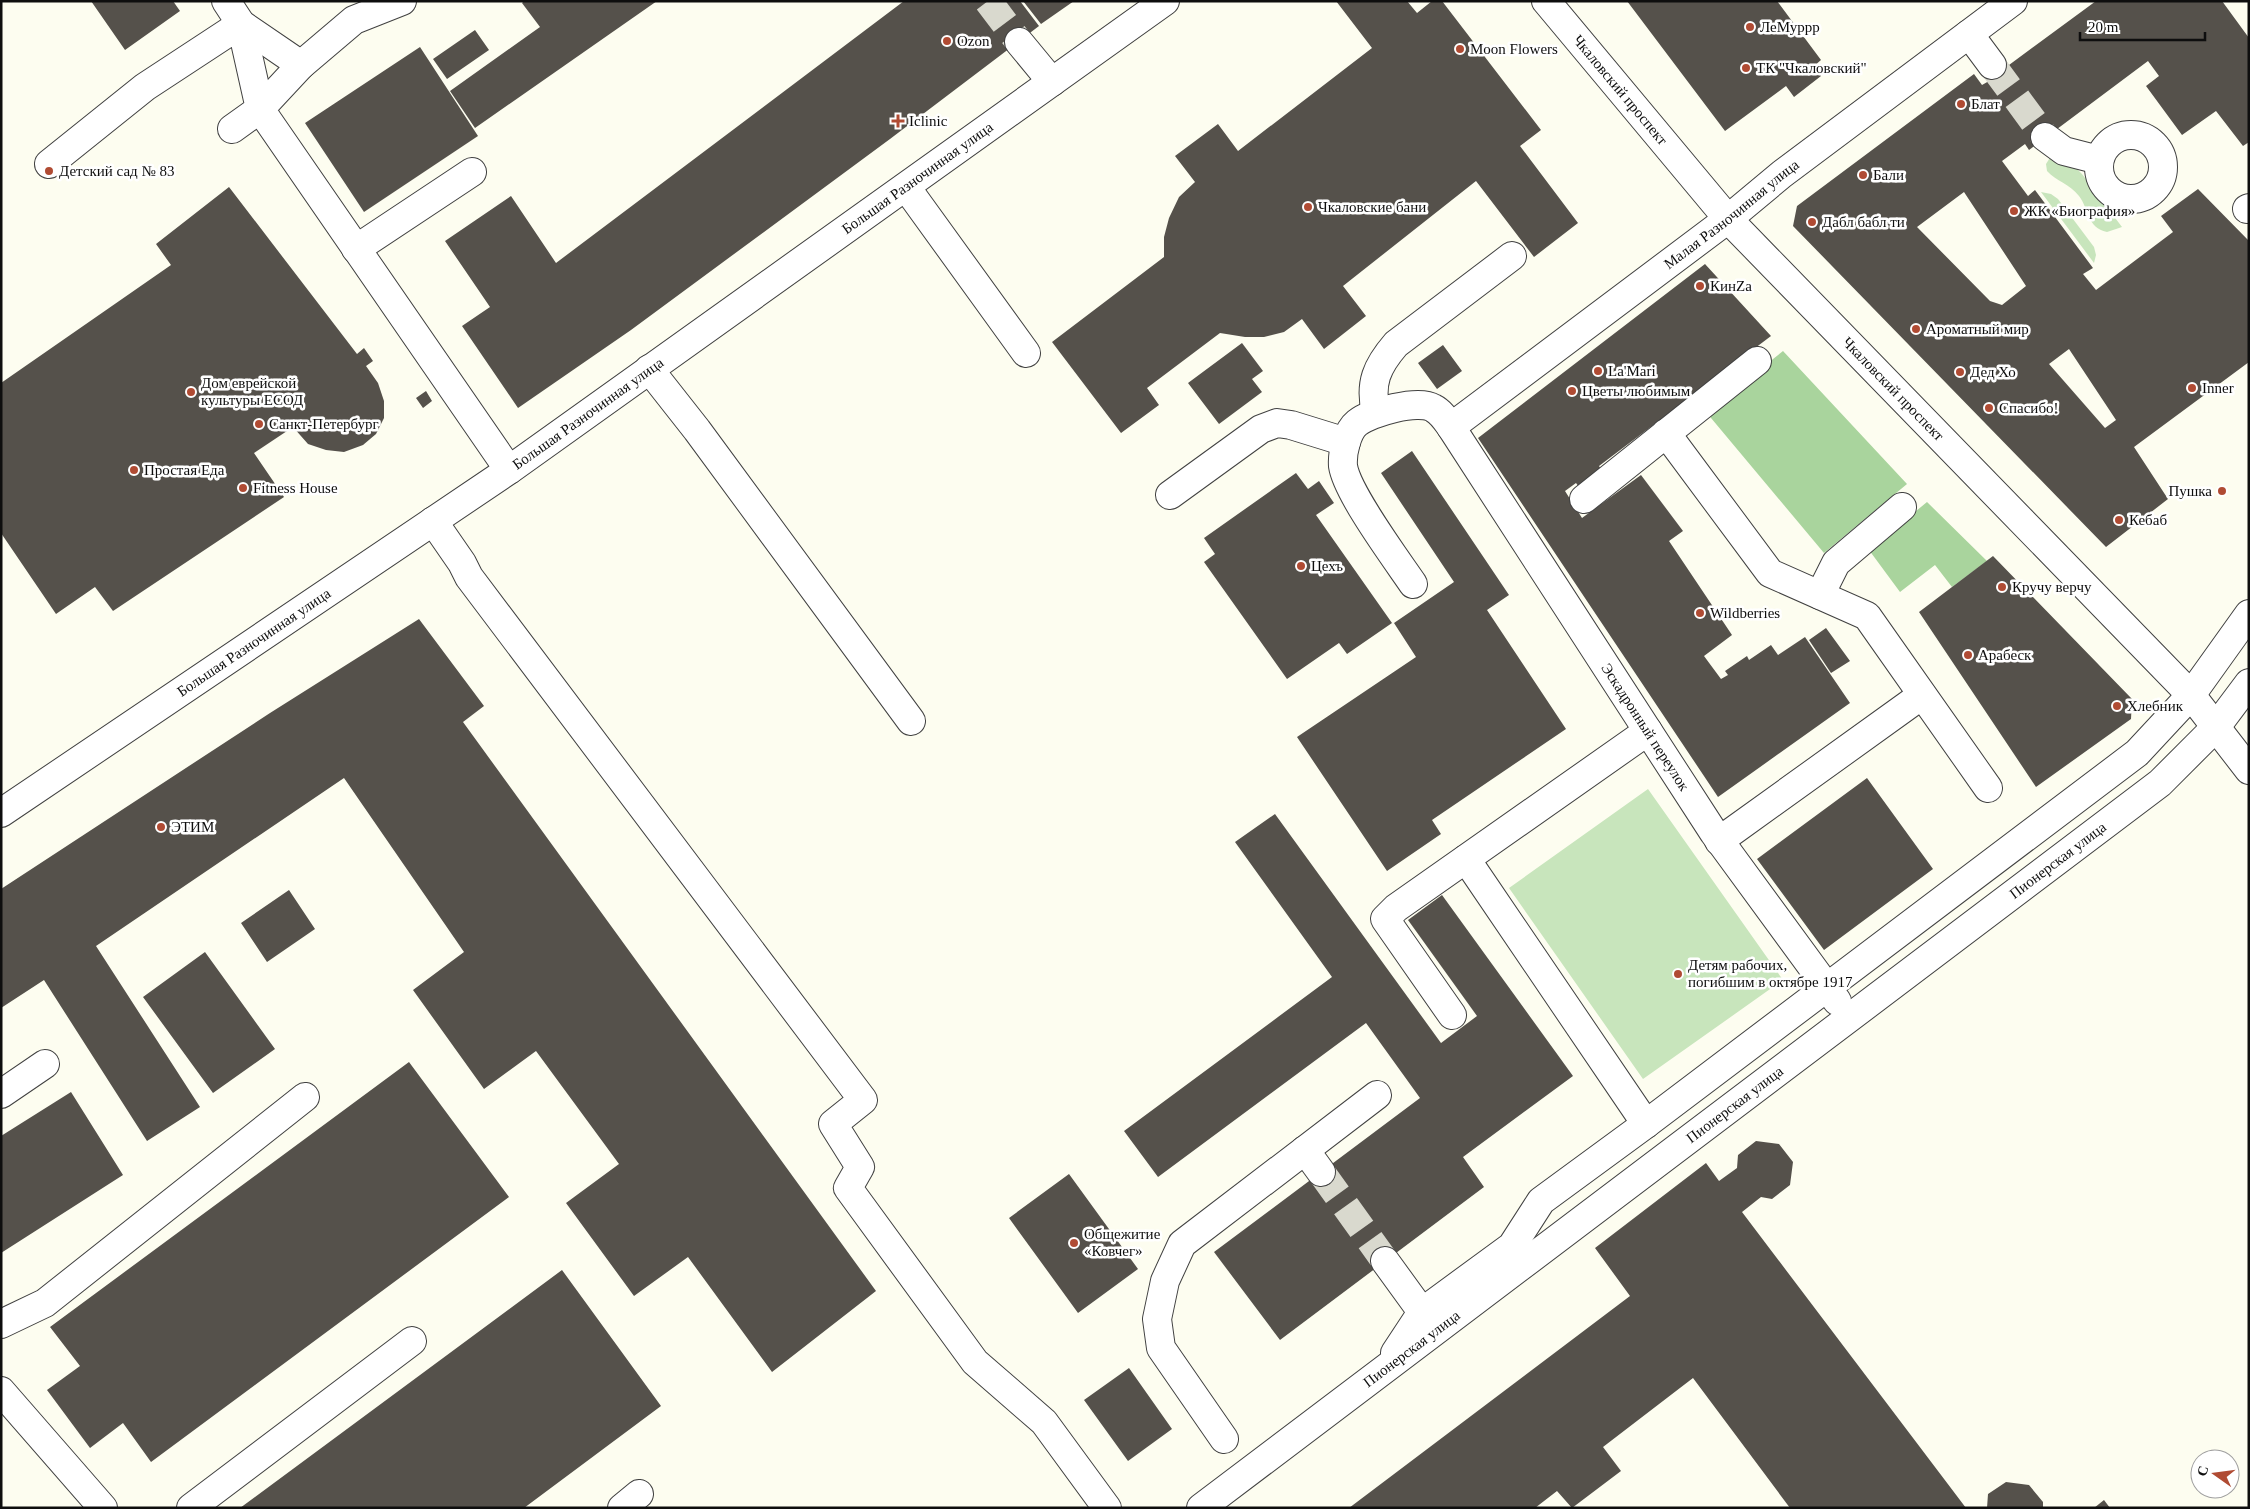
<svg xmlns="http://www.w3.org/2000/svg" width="2250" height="1509" viewBox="0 0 2250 1509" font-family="'Times New Roman',serif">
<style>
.green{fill:#c8e5bc}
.forest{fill:#a9d49d}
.building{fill:#55514b;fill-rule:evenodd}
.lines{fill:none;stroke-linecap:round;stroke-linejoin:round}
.minor-tunnel{stroke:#d9d9ce;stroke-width:28;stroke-dasharray:28 14;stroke-linecap:butt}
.minor-casing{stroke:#414141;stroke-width:30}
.minor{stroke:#fff;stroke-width:28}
.poi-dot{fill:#b04b33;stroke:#fff;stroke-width:2}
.labels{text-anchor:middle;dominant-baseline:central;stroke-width:5;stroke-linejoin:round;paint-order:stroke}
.poi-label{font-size:15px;fill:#0e0e0e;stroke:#fff;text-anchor:start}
.street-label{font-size:15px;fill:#0e0e0e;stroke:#fff}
</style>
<rect width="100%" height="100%" fill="#fdfdf0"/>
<path class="green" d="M 2051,156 L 2076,168 L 2082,174 L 2122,227 L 2107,232 C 2087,228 2089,209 2079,196 C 2070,184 2056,181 2047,171 L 2046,164 Z
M 2041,192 L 2051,194 L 2058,199 L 2094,247 L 2096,255 L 2094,263 Z
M 1648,789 L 1783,980 L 1643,1079 L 1509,888 Z"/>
<path class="forest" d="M 1783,351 L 1907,484 L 1824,553 L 1706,412 Z
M 1927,502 L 1987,561 L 1952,587 L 1935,565 L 1900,592 L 1869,550 Z"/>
<path class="building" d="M 91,1 L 173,1 L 180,11 L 125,50 Z
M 524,1 L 657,1 L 475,128 L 450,91 L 540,27 L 522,3 Z
M 904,1 L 1020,1 L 1039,26 L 890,139 L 631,330 L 518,408 L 462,326 L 490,307 L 445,241 L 511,196 L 556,263 Z
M 1023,1 L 1074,1 L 1041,24 Z
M 1336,1 L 1407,1 L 1417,13 L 1432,1 L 1442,1 L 1541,130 L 1520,146 L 1578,223 L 1534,257 L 1476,181 L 1343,286 L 1366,316 L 1324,349 L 1302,319 L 1284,332 L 1264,337 L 1245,337 L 1220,333 L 1147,388 L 1159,405 L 1121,433 L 1052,342 L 1164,257 L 1164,237 L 1169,218 L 1179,197 L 1195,182 L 1175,156 L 1218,124 L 1238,151 L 1372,48 Z
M 1627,1 L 1777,1 L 1821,60 L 1814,66 L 1821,76 L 1794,97 L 1786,86 L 1725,131 Z
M 2096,1 L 2222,1 L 2249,38 L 2249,142 L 2243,146 L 2216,111 L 2182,135 L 2146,86 L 2159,76 L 2148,61 L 2029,150 L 2025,144 L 2002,161 L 2028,196 L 2035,190 L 2093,268 L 2083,274 L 2096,290 L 2173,232 L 2161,216 L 2198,189 L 2249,241 L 2249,362 L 2134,447 L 2168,499 L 2106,547 L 1793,226 L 1797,206 L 1974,74 L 1982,85 L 1989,81 L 1983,73 L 2003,57 L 2009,65 ZM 1964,192 L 2026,286 L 2002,305 L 1990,301 L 1917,227 ZM 2069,349 L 2116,420 L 2105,428 L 2049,364 Z
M 475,30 L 489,50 L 447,79 L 433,59 Z
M 420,47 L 478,136 L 364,212 L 305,123 Z
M 229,187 L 357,354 L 364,348 L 373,361 L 366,366 L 378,383 L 384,401 L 384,418 L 376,434 L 363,445 L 344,452 L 326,450 L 308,444 L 293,427 L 254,453 L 284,497 L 113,611 L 95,587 L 56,614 L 1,533 L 1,383 L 171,265 L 156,244 Z
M 1705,264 L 1771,336 L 1599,466 L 1602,471 L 1579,487 L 1576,483 L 1565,491 L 1582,518 L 1641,475 L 1683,531 L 1669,541 L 1732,635 L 1704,656 L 1721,679 L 1728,675 L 1725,671 L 1747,656 L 1749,660 L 1771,645 L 1778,655 L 1805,637 L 1850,703 L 1718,797 L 1478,438 Z
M 1242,343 L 1263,371 L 1252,379 L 1262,392 L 1219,424 L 1188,383 Z
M 1443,345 L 1462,371 L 1437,389 L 1418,363 Z
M 426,391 L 432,401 L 423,408 L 416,398 Z
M 1412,451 L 1509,595 L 1487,610 L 1566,729 L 1432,820 L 1441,834 L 1387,871 L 1297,737 L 1416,657 L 1394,623 L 1454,582 L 1381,473 Z
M 1296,473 L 1308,489 L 1319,481 L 1334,503 L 1316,515 L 1392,623 L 1347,654 L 1339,643 L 1287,679 L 1204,562 L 1215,554 L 1204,538 Z
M 1993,556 L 2132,699 L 2131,719 L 2036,787 L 1919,612 Z
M 419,619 L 484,706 L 463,722 L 876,1291 L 772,1372 L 688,1257 L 634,1296 L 566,1203 L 619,1164 L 536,1051 L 484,1089 L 413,990 L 464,952 L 344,778 L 96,946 L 200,1107 L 147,1141 L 44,980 L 1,1008 L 1,889 L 270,713 Z
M 1826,628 L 1850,661 L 1831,673 L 1809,640 Z
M 1867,778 L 1933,869 L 1824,950 L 1757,859 Z
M 1275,814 L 1441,1043 L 1477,1016 L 1408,920 L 1442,895 L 1573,1076 L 1463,1157 L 1484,1187 L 1280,1340 L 1214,1252 L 1420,1098 L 1366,1023 L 1158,1177 L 1124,1131 L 1332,977 L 1235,842 Z
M 289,890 L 315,929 L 267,962 L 241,923 Z
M 205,952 L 275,1049 L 213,1093 L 143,997 Z
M 409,1062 L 509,1197 L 151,1462 L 123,1423 L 90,1448 L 47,1390 L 80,1366 L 50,1327 Z
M 71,1092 L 123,1175 L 1,1253 L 1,1136 Z
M 1756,1141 L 1779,1144 L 1793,1162 L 1790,1185 L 1772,1199 L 1761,1197 L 1742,1212 L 1966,1508 L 1790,1508 L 1693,1378 L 1603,1447 L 1621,1471 L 1572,1508 L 1557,1491 L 1535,1508 L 1349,1508 L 1630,1296 L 1595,1248 L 1706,1163 L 1719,1181 L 1737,1168 L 1738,1155 Z
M 1069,1174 L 1138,1269 L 1078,1313 L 1009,1218 Z
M 562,1270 L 661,1406 L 524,1508 L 240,1508 Z
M 1129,1368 L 1172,1429 L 1128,1461 L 1084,1400 Z
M 2006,1482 L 2029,1485 L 2043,1502 L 2043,1508 L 1987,1508 L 1988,1494 Z
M 2104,1500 L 2110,1508 L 2094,1508 Z"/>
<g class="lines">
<path class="minor-tunnel" d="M 988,1 L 1019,42
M 1992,65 L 2045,137
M 1321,1172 L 1385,1261"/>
<defs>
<g id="minor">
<path d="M 226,1 L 241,24 L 301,65 L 260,109 L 509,470"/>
<path id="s1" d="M 1546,1 L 1728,219 L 2191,695 L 2249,770"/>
<path d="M 1969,34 L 1992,65"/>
<path d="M 1019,42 L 1052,82"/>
<path d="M 301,65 L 354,20 L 402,1"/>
<circle cx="2131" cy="167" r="32"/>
<path d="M 2045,137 L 2064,151 L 2099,160"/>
<path d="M 49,164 L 145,87 L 241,24 L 260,109 L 232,129"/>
<path d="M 906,187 L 1026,353"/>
<path d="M 2247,209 L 2249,208"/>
<path d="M 356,249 L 472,172"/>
<path d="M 649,369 L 697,430 L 911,721"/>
<path d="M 1376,413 C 1369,383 1377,366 1396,344 L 1512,256"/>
<path id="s2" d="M 1451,427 L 1728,219 L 1782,174 L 2013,1"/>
<path d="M 1666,433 L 1770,573 L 1867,616 L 1988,788"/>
<path d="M 1170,495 L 1261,429 L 1277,423 L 1291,425 L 1346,442"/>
<path d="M 1584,499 L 1757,361"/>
<path d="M 433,521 L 462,563 L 469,577 L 863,1100 L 833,1124 L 860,1167 L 848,1188 L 975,1362 L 1044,1422 L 1107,1508"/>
<path id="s3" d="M 1413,584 C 1396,559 1347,493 1343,466 C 1342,453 1347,431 1357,423 C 1371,412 1418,399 1433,408 C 1441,412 1446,420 1451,427 L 1714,833 L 1837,1001"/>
<path d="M 1820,595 L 1836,563 L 1902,507"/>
<path id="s4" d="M 1,813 L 509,470 L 1165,1"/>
<path d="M 1719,841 L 1922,695"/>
<path d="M 1466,859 L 1646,1124"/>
<path d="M 1452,1015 L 1385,919 L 1396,908 L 1648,731"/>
<path d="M 1,1094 L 45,1064"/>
<path d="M 1305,1150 L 1321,1172"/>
<path d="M 1385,1261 L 1422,1312"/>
<path d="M 1,1324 L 45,1303 L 305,1097"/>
<path d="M 1395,1353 L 1422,1312 L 1512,1246 L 1541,1201 L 1646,1124 L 2137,753 L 2191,695 L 2249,614"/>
<path d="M 1,1391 L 103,1508"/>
<path d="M 1224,1439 L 1161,1348 L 1157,1319 L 1165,1281 L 1182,1244 L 1377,1095"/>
<path d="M 191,1508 L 412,1341"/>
<path d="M 622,1508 L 639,1494"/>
<path id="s5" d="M 1201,1508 L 2160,783 L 2216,727 L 2249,683"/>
</g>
</defs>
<use href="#minor" class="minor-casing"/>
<use href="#minor" class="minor"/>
</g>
<g class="poi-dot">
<circle cx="1750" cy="27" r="5"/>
<circle cx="947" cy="41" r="5"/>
<circle cx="1460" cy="49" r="5"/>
<circle cx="1746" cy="68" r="5"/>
<circle cx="1961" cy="104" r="5"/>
<path d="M895.5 113.5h5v5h5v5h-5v5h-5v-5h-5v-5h5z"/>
<circle cx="49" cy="171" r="5"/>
<circle cx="1863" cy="175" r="5"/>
<circle cx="1308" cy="207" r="5"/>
<circle cx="2014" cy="211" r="5"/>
<circle cx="1812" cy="222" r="5"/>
<circle cx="1700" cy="286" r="5"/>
<circle cx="1916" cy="329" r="5"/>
<circle cx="1598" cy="371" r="5"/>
<circle cx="1960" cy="372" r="5"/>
<circle cx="2192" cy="388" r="5"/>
<circle cx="1572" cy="391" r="5"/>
<circle cx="191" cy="392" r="5"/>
<circle cx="1989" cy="408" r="5"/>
<circle cx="259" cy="424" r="5"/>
<circle cx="134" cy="470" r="5"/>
<circle cx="243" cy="488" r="5"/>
<circle cx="2222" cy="491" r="5"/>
<circle cx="2119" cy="520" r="5"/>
<circle cx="1301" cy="566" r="5"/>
<circle cx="2002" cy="587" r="5"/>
<circle cx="1700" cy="613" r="5"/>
<circle cx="1968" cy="655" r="5"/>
<circle cx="2117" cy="706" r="5"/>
<circle cx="161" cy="827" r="5"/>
<circle cx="1678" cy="974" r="5"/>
<circle cx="1074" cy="1243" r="5"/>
</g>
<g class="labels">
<g class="poi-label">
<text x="1760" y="27">ЛеМуррр</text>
<text x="957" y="41">Ozon</text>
<text x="1470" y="49">Moon Flowers</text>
<text x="1756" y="68">ТК "Чкаловский"</text>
<text x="1971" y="104">Блат</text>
<text x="909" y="121">Iclinic</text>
<text x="59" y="171">Детский сад № 83</text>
<text x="1873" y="175">Бали</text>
<text x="1318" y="207">Чкаловские бани</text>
<text x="2024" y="211">ЖК «Биография»</text>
<text x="1822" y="222">Дабл бабл ти</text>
<text x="1710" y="286">КинZa</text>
<text x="1926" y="329">Ароматный мир</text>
<text x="1608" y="371">La'Mari</text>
<text x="1970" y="372">Дед Хо</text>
<text x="201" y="383">Дом еврейской<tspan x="201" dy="17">культуры ЕСОД</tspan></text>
<text x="2202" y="388">Inner</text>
<text x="1582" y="391">Цветы любимым</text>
<text x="1999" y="408">Спасибо!</text>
<text x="269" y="424">Санкт-Петербург</text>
<text x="144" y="470">Простая Еда</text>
<text x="253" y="488">Fitness House</text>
<text x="2212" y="491" text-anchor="end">Пушка</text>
<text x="2129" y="520">Кебаб</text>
<text x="1311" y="566">Цехъ</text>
<text x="2012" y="587">Кручу верчу</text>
<text x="1710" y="613">Wildberries</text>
<text x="1978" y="655">Арабеск</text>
<text x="2127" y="706">Хлебник</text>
<text x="171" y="827">ЭТИМ</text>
<text x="1688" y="965">Детям рабочих,<tspan x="1688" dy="17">погибшим в октябре 1917</tspan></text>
<text x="1084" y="1234">Общежитие<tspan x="1084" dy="17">«Ковчег»</tspan></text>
</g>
<g class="street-label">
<text stroke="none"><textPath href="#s1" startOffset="116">Чкаловский проспект</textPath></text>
<text stroke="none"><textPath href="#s4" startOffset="1115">Большая Разночинная улица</textPath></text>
<text stroke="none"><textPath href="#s2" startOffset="352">Малая Разночинная улица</textPath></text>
<text stroke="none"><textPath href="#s1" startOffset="521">Чкаловский проспект</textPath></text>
<text stroke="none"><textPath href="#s4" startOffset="710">Большая Разночинная улица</textPath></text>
<text stroke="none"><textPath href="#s4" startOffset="305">Большая Разночинная улица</textPath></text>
<text stroke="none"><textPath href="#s3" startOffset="648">Эскадронный переулок</textPath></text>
<text stroke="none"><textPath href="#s5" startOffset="1074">Пионерская улица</textPath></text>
<text stroke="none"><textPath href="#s5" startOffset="669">Пионерская улица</textPath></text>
<text stroke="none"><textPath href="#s5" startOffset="264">Пионерская улица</textPath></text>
</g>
</g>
<rect width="2250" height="1509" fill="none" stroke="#0e0e0e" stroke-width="5"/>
<g transform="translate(2215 1474) rotate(284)"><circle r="24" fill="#ffffff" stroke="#9f9f9f"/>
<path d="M0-4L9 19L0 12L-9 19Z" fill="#b04b33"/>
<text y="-8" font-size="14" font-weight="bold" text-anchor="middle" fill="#0e0e0e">С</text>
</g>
<path d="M2080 32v8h125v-8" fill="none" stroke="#0e0e0e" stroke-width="2.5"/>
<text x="2088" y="32" font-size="15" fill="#0e0e0e" stroke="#ffffff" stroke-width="4" paint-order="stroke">20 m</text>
</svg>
